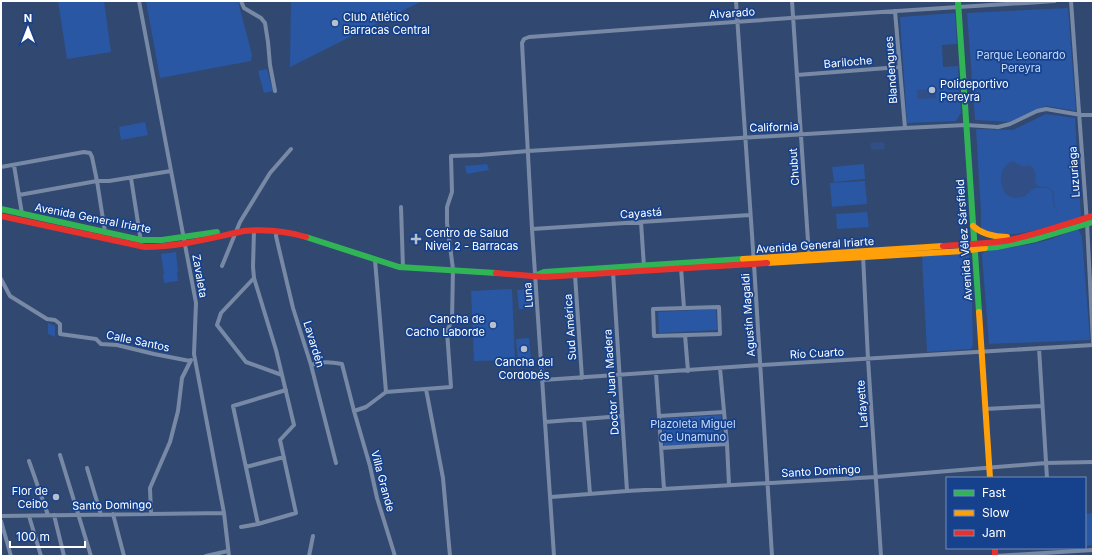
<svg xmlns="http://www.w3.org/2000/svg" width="1094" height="557" viewBox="0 0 1094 557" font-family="Inter,sans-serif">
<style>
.green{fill:#2957a3}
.water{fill:#314f86}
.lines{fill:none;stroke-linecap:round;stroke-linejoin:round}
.street{stroke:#7889a5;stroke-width:4}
.fast{stroke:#30b455;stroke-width:6}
.slow{stroke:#ff9f0a;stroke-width:6}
.jam{stroke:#e5322d;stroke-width:6}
.poi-dot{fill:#b7bfcd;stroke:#16418c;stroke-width:1.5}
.labels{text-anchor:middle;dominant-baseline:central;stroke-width:3.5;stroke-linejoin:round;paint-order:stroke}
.street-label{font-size:11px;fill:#fff;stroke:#16418c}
.poi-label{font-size:11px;fill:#fff;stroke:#16418c;text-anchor:start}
.park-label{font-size:11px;fill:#c6dafb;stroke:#16418c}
</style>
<rect width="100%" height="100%" fill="#314871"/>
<path class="green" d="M 58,1 L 104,1 L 111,52 L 67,59 Z
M 146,1 L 238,1 L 252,55 L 251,61 L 160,78 Z
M 291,1 L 422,1 L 290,67 Z
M 1068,8 L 1076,111 L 1046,106 L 1011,122 L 975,120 L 967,13 Z
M 955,13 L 957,44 L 942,45 L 943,67 L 958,66 L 961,113 L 956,121 L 907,123 L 900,17 Z
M 267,69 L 273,91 L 264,93 L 258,71 Z
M 1046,114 L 1075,118 L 1081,217 C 1056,224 1030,234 1004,235 C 997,235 989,233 983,231 L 981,228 L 981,212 L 976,129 L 1013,130 Z
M 145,122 L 148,135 L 121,140 L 119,127 Z
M 487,164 L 489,170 L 467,174 L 465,166 Z
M 864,164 L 865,179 L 834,182 L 832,167 Z
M 865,181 L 867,204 L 832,207 L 830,183 Z
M 867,212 L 869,227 L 837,229 L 836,214 Z
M 1078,229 L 1082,237 L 1090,340 L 989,344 L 982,255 L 984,251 L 1032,244 L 1048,240 Z
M 176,252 L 178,272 L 177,273 L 178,281 L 164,283 L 163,275 L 164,274 L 161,254 Z
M 969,252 L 972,301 L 973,345 L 971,349 L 927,352 L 922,256 Z
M 512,289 L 515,360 L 474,361 L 471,291 Z
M 530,289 L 532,309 L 519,309 L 517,290 Z
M 716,309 L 717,330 L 659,333 L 658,312 Z
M 48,323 L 55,326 L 55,337 L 48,334 Z
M 529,338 L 531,360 L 518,361 L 516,339 Z
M 721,415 L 723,442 L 664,446 L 662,419 Z
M 1093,513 L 1093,545 L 1085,546 L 1085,514 Z"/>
<path class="water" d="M 936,89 L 936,98 L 918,99 L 917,90 Z
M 884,142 L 885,149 L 871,150 L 870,143 Z
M 1013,161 C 1016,163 1018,165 1022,166 C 1029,166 1032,163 1035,172 C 1036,177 1035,182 1037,186 L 1048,187 L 1053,191 L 1055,207 L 1059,214 L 1054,207 L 1052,192 L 1048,188 L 1035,188 C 1030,190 1027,196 1022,197 C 999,205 993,167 1013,161 Z"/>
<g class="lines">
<path class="street" d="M 139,1 L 196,303 L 194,354 L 224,513 L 229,556
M 241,1 L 244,8 L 261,18 L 265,23 L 268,42 L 270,65 L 275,91
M 736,1 L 754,264 L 772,556
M 792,1 L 809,256
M 1071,1 L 1087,223 L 1093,342
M 895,11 L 905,128
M 797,75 L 900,67
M 14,165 L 22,214
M 1,167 L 84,152 L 90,153 L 92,157 L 97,181 L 105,232
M 131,178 L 141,242
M 19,195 L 97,181 L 109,181 L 171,171
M 401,207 L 403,268
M 641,222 L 644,267
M 532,229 L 750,215
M 277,231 L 276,236 L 279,249 L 293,308 L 311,365 L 336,463
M 863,255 L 868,359 L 881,556
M 375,260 L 386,392 L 451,387 L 447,331 L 452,320 L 453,269 L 447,223 L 447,207 L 452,192 L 451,156 L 480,155 L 528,151 L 905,128 L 966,125 L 998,127 L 1010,124 L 1037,111 L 1046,109 L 1081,115 L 1093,115
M 222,266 L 240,222 L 270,173 L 291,149
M 681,268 L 684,308
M 613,272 L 627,491
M 575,275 L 582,378
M 254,278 L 221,313 L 217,325 L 246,362 L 282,375
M 1,279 L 10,296 L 47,319 L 55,320 L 60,324 L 60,334 L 96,339 L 101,344 L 117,345 L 154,354 L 190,361
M 719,307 L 720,334 L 654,336 L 653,309 Z
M 685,335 L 688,371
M 1039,348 L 1047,478
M 311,365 C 322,361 331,362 342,364 L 354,411 L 370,466 L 377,498 L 395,556
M 720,368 L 727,444 L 729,485
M 656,373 L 664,489
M 543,380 L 760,365 L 1093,345
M 426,389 L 443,478 L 450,556
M 985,409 L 1042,406
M 354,411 L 366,407 L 386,392
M 659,416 L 724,412
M 584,419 L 590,494
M 545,422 L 622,416
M 661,448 L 727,444
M 60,455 L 91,556
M 29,461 L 48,515
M 246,467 L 284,457
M 87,468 L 101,515
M 551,497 L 627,491 L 876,477 L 1046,463 L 1093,462
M 113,514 L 124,556
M 151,514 L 150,488 L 170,442 L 178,411 L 182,378 L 191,360
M 54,515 L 64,556
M 1,516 L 224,513
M 29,516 L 41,556
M 1,521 L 11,556
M 258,524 L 233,406 L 286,390
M 241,527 L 258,524 L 296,513 L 280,440 L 294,425 L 276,350 L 254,278 L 253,267 L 254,230
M 206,556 L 228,551
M 309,556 L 313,536
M 554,556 L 532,229 L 522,43 L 524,39 L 529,37 C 704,23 880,12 1055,1
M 995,556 L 1093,550"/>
<path class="fast" d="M 958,1 L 979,312
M 1,209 L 141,240 L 162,240 L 217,232
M 306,237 L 399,267 L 496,273
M 985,248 L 997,247 L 1036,239 L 1093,222
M 537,275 L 544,272 L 743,259"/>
<path class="slow" d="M 973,226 C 983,235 994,237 1007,237
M 743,259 L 943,246
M 767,263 L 963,251 L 985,248
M 979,312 L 990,478"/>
<path class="jam" d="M 1,216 L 145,247 C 179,247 211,238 244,231 C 265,229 286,231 306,237
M 943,246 C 966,244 989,244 1010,240 C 1038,234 1066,224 1093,216
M 496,273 L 544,277 L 767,263
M 995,548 L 995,556"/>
</g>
<g class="poi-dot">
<circle cx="335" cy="23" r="4"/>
<circle cx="932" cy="90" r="4"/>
<path d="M414 233h4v4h4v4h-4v4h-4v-4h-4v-4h4z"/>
<circle cx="493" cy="325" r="4"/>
<circle cx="524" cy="349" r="4"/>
<circle cx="56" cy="497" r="4"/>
</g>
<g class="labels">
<g class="street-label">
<text transform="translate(732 13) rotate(-4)">Alvarado</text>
<text transform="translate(848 62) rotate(-5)">Bariloche</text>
<text transform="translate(891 70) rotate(-94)">Blandengues</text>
<text transform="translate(774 127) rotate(-2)">California</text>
<text transform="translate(794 167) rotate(-94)">Chubut</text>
<text transform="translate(1074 172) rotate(-94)">Luzuriaga</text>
<text transform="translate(641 213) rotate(-4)">Cayastá</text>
<text transform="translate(93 218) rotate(11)">Avenida General Iriarte</text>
<text transform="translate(964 240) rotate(-94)">Avenida Vélez Sársfield</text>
<text transform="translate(815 245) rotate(-4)">Avenida General Iriarte</text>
<text transform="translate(200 276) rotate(80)">Zavaleta</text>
<text transform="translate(528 295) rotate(-94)">Luna</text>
<text transform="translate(748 315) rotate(-94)">Agustín Magaldi</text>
<text transform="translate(570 327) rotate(-94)">Sud América</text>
<text transform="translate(138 341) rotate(12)">Calle Santos</text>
<text transform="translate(314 344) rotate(73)">Lavardén</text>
<text transform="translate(817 353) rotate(-3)">Río Cuarto</text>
<text transform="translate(611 382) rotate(-94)">Doctor Juan Madera</text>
<text transform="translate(862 404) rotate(-94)">Lafayette</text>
<text transform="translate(821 471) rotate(-3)">Santo Domingo</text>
<text transform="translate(383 481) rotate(75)">Villa Grande</text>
<text transform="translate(112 505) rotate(-1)">Santo Domingo</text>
</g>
<g class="poi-label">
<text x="343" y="17">Club Atlético<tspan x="343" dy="13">Barracas Central</tspan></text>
<text x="940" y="84">Polideportivo<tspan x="940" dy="13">Pereyra</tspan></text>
<text x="425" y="233">Centro de Salud<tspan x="425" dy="13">Nivel 2 - Barracas</tspan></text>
<text x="485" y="319" text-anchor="end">Cancha de<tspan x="485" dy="13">Cacho Laborde</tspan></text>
<text x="524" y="362" text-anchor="middle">Cancha del<tspan x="524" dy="13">Cordobés</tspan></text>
<text x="48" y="491" text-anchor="end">Flor de<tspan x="48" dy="13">Ceibo</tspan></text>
</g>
<g class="park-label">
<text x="1021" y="55">Parque Leonardo<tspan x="1021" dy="13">Pereyra</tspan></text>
<text x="693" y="424">Plazoleta Miguel<tspan x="693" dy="13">de Unamuno</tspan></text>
</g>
</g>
<rect width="1094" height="557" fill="none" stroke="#ffffff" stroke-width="4"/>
<rect x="946" y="477" width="140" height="72" fill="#16418c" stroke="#738dba"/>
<rect x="954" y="490" width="20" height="6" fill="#30b455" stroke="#738dba"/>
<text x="982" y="497" font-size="12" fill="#ffffff">Fast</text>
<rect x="954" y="510" width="20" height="6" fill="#ff9f0a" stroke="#738dba"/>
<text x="982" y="517" font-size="12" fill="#ffffff">Slow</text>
<rect x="954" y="530" width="20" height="6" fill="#e5322d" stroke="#738dba"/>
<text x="982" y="537" font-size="12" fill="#ffffff">Jam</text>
<g transform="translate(28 28)" stroke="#16418c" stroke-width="3" paint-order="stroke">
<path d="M0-3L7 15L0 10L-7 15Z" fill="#ffffff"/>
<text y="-6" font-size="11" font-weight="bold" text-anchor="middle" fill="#ffffff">N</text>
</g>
<path d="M10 541v6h75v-6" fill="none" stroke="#ffffff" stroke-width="2"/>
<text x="16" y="541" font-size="12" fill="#ffffff" stroke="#16418c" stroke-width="3" paint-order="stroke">100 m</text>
</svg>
